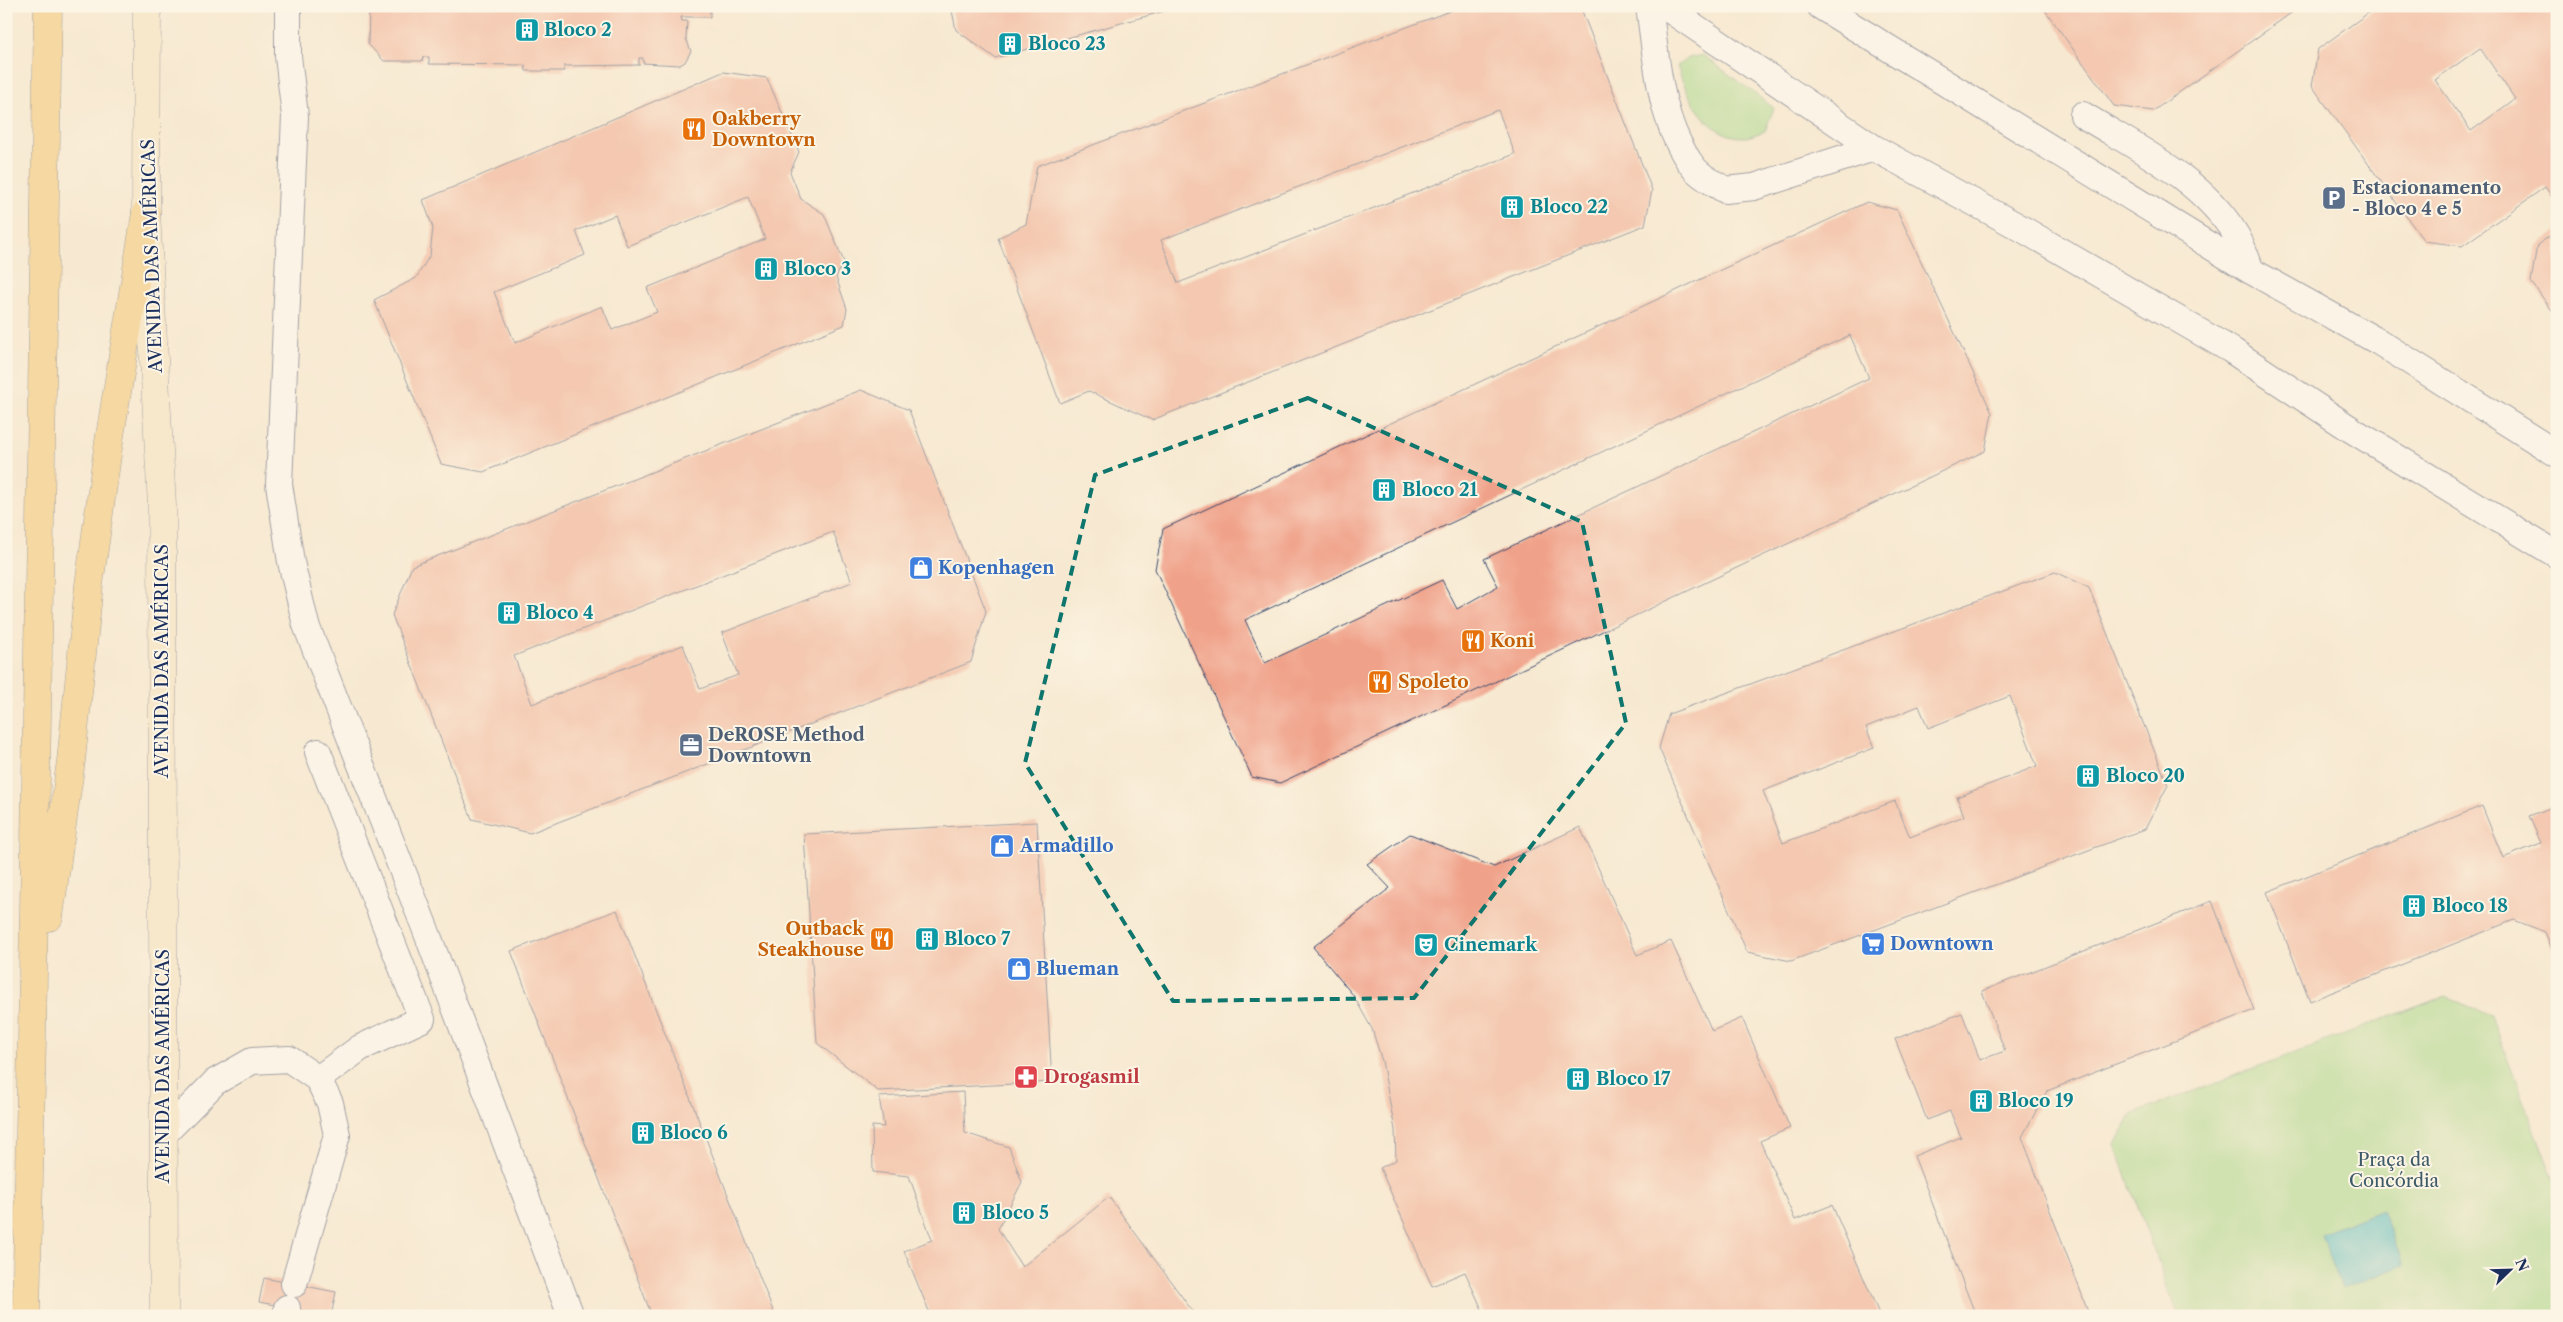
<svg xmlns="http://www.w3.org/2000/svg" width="2563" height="1322" viewBox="0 0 2563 1322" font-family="'Libre Caslon Text',serif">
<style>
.green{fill:#a3d98a;stroke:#5f8474}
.water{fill:#50bec6;stroke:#367692}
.building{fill:#f0a189;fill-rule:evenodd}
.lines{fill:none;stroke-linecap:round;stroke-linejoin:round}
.lane-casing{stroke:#3c4b6f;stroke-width:28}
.secondary-casing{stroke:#3c4b6f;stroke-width:29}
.highway-casing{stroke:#3c4b6f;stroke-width:29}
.lane{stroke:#fff;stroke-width:26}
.secondary{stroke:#f9e7c3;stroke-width:28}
.highway{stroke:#f1c369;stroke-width:28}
.marked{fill:none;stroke:#0f766e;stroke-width:4;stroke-dasharray:10 6;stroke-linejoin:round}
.labels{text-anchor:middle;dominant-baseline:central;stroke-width:4;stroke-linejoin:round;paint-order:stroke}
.culture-label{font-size:18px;font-weight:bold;fill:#0d838f;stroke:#fcf5e5;text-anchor:start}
.food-label{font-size:18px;font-weight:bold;fill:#c56008;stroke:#fcf5e5;text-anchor:start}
.service-label{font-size:18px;font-weight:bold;fill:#4e5e75;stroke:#fcf5e5;text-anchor:start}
.street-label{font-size:18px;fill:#1b2f5e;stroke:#fcf5e5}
.shop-label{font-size:18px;font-weight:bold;fill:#366cbe;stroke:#fcf5e5;text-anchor:start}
.health-label{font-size:18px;font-weight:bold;fill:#be3a42;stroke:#fcf5e5;text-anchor:start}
.park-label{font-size:18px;fill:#3d5a69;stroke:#fcf5e5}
</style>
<rect width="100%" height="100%" fill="#fcf5e5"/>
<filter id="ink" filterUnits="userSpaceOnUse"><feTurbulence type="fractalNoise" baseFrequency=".02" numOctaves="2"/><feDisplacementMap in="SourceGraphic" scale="10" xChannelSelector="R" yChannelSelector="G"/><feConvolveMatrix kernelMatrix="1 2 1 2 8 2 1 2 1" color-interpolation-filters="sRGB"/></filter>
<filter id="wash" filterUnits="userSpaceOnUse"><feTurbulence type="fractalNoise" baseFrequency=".0096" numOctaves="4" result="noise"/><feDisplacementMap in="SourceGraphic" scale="20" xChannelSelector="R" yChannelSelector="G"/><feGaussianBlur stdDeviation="1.12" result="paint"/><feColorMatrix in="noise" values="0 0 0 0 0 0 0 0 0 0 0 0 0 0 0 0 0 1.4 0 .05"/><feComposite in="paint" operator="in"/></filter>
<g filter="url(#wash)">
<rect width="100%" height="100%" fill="#f7e9d1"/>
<path class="green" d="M 1703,55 L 1774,108 L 1765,131 C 1759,133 1752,136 1746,137 C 1707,139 1687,96 1677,66 L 1688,58 Z
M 2445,996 L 2491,1016 L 2557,1188 L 2557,1316 L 2178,1316 L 2115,1145 L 2133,1114 Z"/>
<path class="water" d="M 2382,1210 L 2404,1265 L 2342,1289 L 2321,1234 Z"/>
<g id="blocks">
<path class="building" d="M 372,6 L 710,6 L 710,17 L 681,17 L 682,21 L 687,21 L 686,39 L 691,51 L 685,62 L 680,65 L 643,63 L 643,58 L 639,58 L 639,65 L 564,66 L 564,71 L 526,71 L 525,65 L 429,64 L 429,57 L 423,57 L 422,61 L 384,61 L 368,44 L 369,11 L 372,10 Z
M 951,6 L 1179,6 L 1179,7 L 995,58 L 956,30 Z
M 1463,6 L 1580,6 L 1652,190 L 1645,225 L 1152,420 L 1089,391 L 1060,403 L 998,238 L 1026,224 L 1037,166 ZM 1498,110 L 1515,154 L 1178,283 L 1161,240 Z
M 2042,6 L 2301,6 L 2153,111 L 2114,106 Z
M 2378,6 L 2557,6 L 2557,204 L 2545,187 L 2462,246 L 2424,241 L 2312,86 L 2318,49 ZM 2480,48 L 2515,99 L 2471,131 L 2435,80 Z
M 723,72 L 767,78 L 799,152 L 790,172 L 801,199 L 824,214 L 844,262 L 836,277 L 847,309 L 844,325 L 483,472 L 441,464 L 374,300 L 416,278 L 430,255 L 433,228 L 423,200 ZM 748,197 L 765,239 L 647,288 L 657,312 L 612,330 L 602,306 L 515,343 L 494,292 L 585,255 L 576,231 L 615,215 L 627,246 Z
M 1867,202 L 1897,210 L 1992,413 L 1985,451 L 1280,783 L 1252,777 L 1155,569 L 1163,529 ZM 1850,335 L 1869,378 L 1484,559 L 1498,586 L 1457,609 L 1442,580 L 1265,663 L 1245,620 Z
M 2557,231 L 2557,317 L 2531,282 L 2537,245 Z
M 861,390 L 909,410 L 986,611 L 971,662 L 530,833 L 472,819 L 392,615 L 412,566 ZM 833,532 L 852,582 L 722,633 L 738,675 L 700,689 L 683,645 L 532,704 L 514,656 Z
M 2055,572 L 2089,588 L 2168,785 L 2145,829 L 1791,961 L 1747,952 L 1659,748 L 1669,714 ZM 2010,696 L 2037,766 L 1957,797 L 1964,816 L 1910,837 L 1895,801 L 1783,843 L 1763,791 L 1874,748 L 1866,727 L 1919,706 L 1928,728 Z
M 2557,805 L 2557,962 L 2545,932 L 2514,920 L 2310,1001 L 2267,892 L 2482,806 L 2503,858 L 2541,843 L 2529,816 Z
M 1037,822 L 1052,1082 L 878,1091 L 817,1043 L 804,834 Z
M 1580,827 L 1637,955 L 1671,941 L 1712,1031 L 1742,1018 L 1790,1128 L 1760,1141 L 1795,1220 L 1832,1205 L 1880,1316 L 1485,1316 L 1465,1272 L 1432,1286 L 1380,1168 L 1396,1160 L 1395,1130 L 1382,1061 L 1372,1029 L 1353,995 L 1313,947 L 1390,888 L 1367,864 L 1410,834 L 1494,867 Z
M 2212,901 L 2254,1010 L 2047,1091 L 2022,1137 L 2090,1316 L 1976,1316 L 1914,1156 L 1961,1137 L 1950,1111 L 1927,1120 L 1895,1039 L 1962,1013 L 1980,1060 L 2005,1051 L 1982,991 Z
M 617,910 L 775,1316 L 652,1316 L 511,951 Z
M 963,1092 L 965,1133 L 1009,1147 L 1022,1182 L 998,1229 L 1022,1267 L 1109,1197 L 1196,1316 L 931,1316 L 904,1251 L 932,1240 L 909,1176 L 873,1172 L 872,1126 L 884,1127 L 879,1097 Z
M 264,1278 L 336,1292 L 331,1316 L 259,1302 Z"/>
</g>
</g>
<g filter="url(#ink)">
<use href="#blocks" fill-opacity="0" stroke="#3c4b6f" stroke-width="1"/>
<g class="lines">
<defs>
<path id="lane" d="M 288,6 L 288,56 L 295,116 L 279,484 L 291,562 L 306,625 L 425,928 L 571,1316
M 1649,6 C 1657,61 1659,123 1694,168 C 1701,177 1716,184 1725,190 L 1754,187 L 1874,148
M 1664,6 L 1874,148 L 2019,227 L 2231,350 L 2352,430 L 2557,555
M 1820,6 L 2251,271 L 2379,342 L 2557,454
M 2083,115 C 2138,149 2201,178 2236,235 C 2243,246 2247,260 2251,271
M 318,1079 L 360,1048 L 422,1019 L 318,752
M 163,1135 L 215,1082 L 252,1061 L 289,1059 L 318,1079 L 330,1103 L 337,1135 L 294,1284
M 287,1316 L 287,1308"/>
<path id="secondary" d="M 147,6 L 146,213 L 162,506 L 164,1316"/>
<path id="highway" d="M 49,917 L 71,761 L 89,585 L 108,448 L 146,213
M 26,1316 L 32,1038 L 48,6"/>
</defs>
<use href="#lane" class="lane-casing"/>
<use href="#secondary" class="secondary-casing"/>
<use href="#highway" class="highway-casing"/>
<use href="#lane" class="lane"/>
<use href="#secondary" class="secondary"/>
<use href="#highway" class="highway"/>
</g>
</g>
<path d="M0 0H2563V1322H0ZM 1308,398 L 1582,522 L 1626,723 L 1414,998 L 1173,1001 L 1025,763 L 1095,475 Z" fill="#f7e9d1" fill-opacity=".55" fill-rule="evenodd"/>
<path class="marked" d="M 1308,398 L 1582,522 L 1626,723 L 1414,998 L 1173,1001 L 1025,763 L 1095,475 Z"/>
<defs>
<symbol id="building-square" viewBox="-11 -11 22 22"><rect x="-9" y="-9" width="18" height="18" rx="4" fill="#0f9aa8" stroke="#fcf5e5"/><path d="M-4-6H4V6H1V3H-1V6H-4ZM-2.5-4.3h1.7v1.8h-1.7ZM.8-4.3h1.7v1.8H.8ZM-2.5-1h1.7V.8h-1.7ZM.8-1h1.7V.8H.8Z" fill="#fff"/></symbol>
<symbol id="restaurant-square" viewBox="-11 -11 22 22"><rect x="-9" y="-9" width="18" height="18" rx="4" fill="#e8710a" stroke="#fcf5e5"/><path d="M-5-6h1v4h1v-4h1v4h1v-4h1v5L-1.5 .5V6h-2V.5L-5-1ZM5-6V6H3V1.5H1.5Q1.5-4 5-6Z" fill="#fff"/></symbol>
<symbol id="parking-square" viewBox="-11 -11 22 22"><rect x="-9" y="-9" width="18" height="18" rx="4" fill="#5c6f8a" stroke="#fcf5e5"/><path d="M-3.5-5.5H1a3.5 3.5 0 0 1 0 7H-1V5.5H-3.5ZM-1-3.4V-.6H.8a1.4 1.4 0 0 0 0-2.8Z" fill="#fff"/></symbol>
<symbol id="shop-square" viewBox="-11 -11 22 22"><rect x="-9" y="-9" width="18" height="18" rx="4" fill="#3f7fe0" stroke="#fcf5e5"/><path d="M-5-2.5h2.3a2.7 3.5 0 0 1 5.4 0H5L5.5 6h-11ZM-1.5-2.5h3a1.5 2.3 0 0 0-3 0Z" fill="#fff"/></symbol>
<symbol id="office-square" viewBox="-11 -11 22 22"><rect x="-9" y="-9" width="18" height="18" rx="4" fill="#5c6f8a" stroke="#fcf5e5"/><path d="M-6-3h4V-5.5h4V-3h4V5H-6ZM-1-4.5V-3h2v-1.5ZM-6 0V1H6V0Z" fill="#fff"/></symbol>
<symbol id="supermarket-square" viewBox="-11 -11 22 22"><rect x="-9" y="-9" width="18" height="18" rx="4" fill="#3f7fe0" stroke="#fcf5e5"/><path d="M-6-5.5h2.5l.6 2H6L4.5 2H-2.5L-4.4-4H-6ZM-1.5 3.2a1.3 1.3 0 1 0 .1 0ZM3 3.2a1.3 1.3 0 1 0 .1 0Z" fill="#fff"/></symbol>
<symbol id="theatre-square" viewBox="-11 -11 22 22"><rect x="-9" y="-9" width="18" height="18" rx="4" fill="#0f9aa8" stroke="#fcf5e5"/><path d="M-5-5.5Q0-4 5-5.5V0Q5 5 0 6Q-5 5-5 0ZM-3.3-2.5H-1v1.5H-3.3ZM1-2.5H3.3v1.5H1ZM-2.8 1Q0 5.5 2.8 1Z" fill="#fff"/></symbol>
<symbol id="pharmacy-square" viewBox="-11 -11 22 22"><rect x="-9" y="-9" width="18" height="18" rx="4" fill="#e0444e" stroke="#fcf5e5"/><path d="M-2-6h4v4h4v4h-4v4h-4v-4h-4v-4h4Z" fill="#fff"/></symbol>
</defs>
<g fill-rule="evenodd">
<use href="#building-square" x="513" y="16" width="28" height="28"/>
<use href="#building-square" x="996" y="30" width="28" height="28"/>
<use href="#restaurant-square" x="680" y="115" width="28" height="28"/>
<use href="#parking-square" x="2320" y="184" width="28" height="28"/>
<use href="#building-square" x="1498" y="193" width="28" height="28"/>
<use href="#building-square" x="752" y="255" width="28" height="28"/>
<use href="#building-square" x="1370" y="476" width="28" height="28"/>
<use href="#shop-square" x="907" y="554" width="28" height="28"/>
<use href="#building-square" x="495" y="599" width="28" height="28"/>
<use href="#restaurant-square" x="1459" y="627" width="28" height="28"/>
<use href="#restaurant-square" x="1366" y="668" width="28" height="28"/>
<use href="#office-square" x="677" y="731" width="28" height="28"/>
<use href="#building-square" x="2074" y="762" width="28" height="28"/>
<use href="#shop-square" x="988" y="832" width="28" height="28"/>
<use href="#building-square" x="2400" y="892" width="28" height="28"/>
<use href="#restaurant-square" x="868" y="925" width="28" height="28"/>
<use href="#building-square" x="913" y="925" width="28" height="28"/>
<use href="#supermarket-square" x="1859" y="930" width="28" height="28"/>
<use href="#theatre-square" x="1412" y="931" width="28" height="28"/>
<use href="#shop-square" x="1005" y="955" width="28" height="28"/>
<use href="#pharmacy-square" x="1012" y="1063" width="28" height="28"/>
<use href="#building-square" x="1564" y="1065" width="28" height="28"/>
<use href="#building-square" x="1967" y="1087" width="28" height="28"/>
<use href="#building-square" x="629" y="1119" width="28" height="28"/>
<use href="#building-square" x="950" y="1199" width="28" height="28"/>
</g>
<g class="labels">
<g class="culture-label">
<text x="544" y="30">Bloco 2</text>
<text x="1028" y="44">Bloco 23</text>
<text x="1530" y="207">Bloco 22</text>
<text x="784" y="269">Bloco 3</text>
<text x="1402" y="490">Bloco 21</text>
<text x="526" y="613">Bloco 4</text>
<text x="2106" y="776">Bloco 20</text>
<text x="2432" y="906">Bloco 18</text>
<text x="944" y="939">Bloco 7</text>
<text x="1444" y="945">Cinemark</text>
<text x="1596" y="1079">Bloco 17</text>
<text x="1998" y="1101">Bloco 19</text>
<text x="660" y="1133">Bloco 6</text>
<text x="982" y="1213">Bloco 5</text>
</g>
<g class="food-label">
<text x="712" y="119">Oakberry<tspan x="712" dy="21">Downtown</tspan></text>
<text x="1490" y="641">Koni</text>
<text x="1398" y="682">Spoleto</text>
<text x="864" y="929" text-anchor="end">Outback<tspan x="864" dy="21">Steakhouse</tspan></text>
</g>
<g class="service-label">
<text x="2352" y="188">Estacionamento<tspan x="2352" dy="21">- Bloco 4 e 5</tspan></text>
<text x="708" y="735">DeROSE Method<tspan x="708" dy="21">Downtown</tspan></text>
</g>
<g class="street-label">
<text transform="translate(152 256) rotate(-92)">AVENIDA DAS AMÉRICAS</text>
<text transform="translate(162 661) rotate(-90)">AVENIDA DAS AMÉRICAS</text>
<text transform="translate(163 1066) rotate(-90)">AVENIDA DAS AMÉRICAS</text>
</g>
<g class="shop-label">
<text x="938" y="568">Kopenhagen</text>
<text x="1020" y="846">Armadillo</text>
<text x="1890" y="944">Downtown</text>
<text x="1036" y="969">Blueman</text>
</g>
<g class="health-label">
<text x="1044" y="1077">Drogasmil</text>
</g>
<g class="park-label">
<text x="2394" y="1160">Praça da<tspan x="2394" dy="21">Concórdia</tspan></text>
</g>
</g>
<rect width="2563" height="1322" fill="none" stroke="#fcf5e5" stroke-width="25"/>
<g transform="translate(2510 1270) rotate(67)" stroke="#fcf5e5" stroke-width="4" paint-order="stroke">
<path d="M0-4L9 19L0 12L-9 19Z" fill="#1b2f5e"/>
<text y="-8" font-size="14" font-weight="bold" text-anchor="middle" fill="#1b2f5e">N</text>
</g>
</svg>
